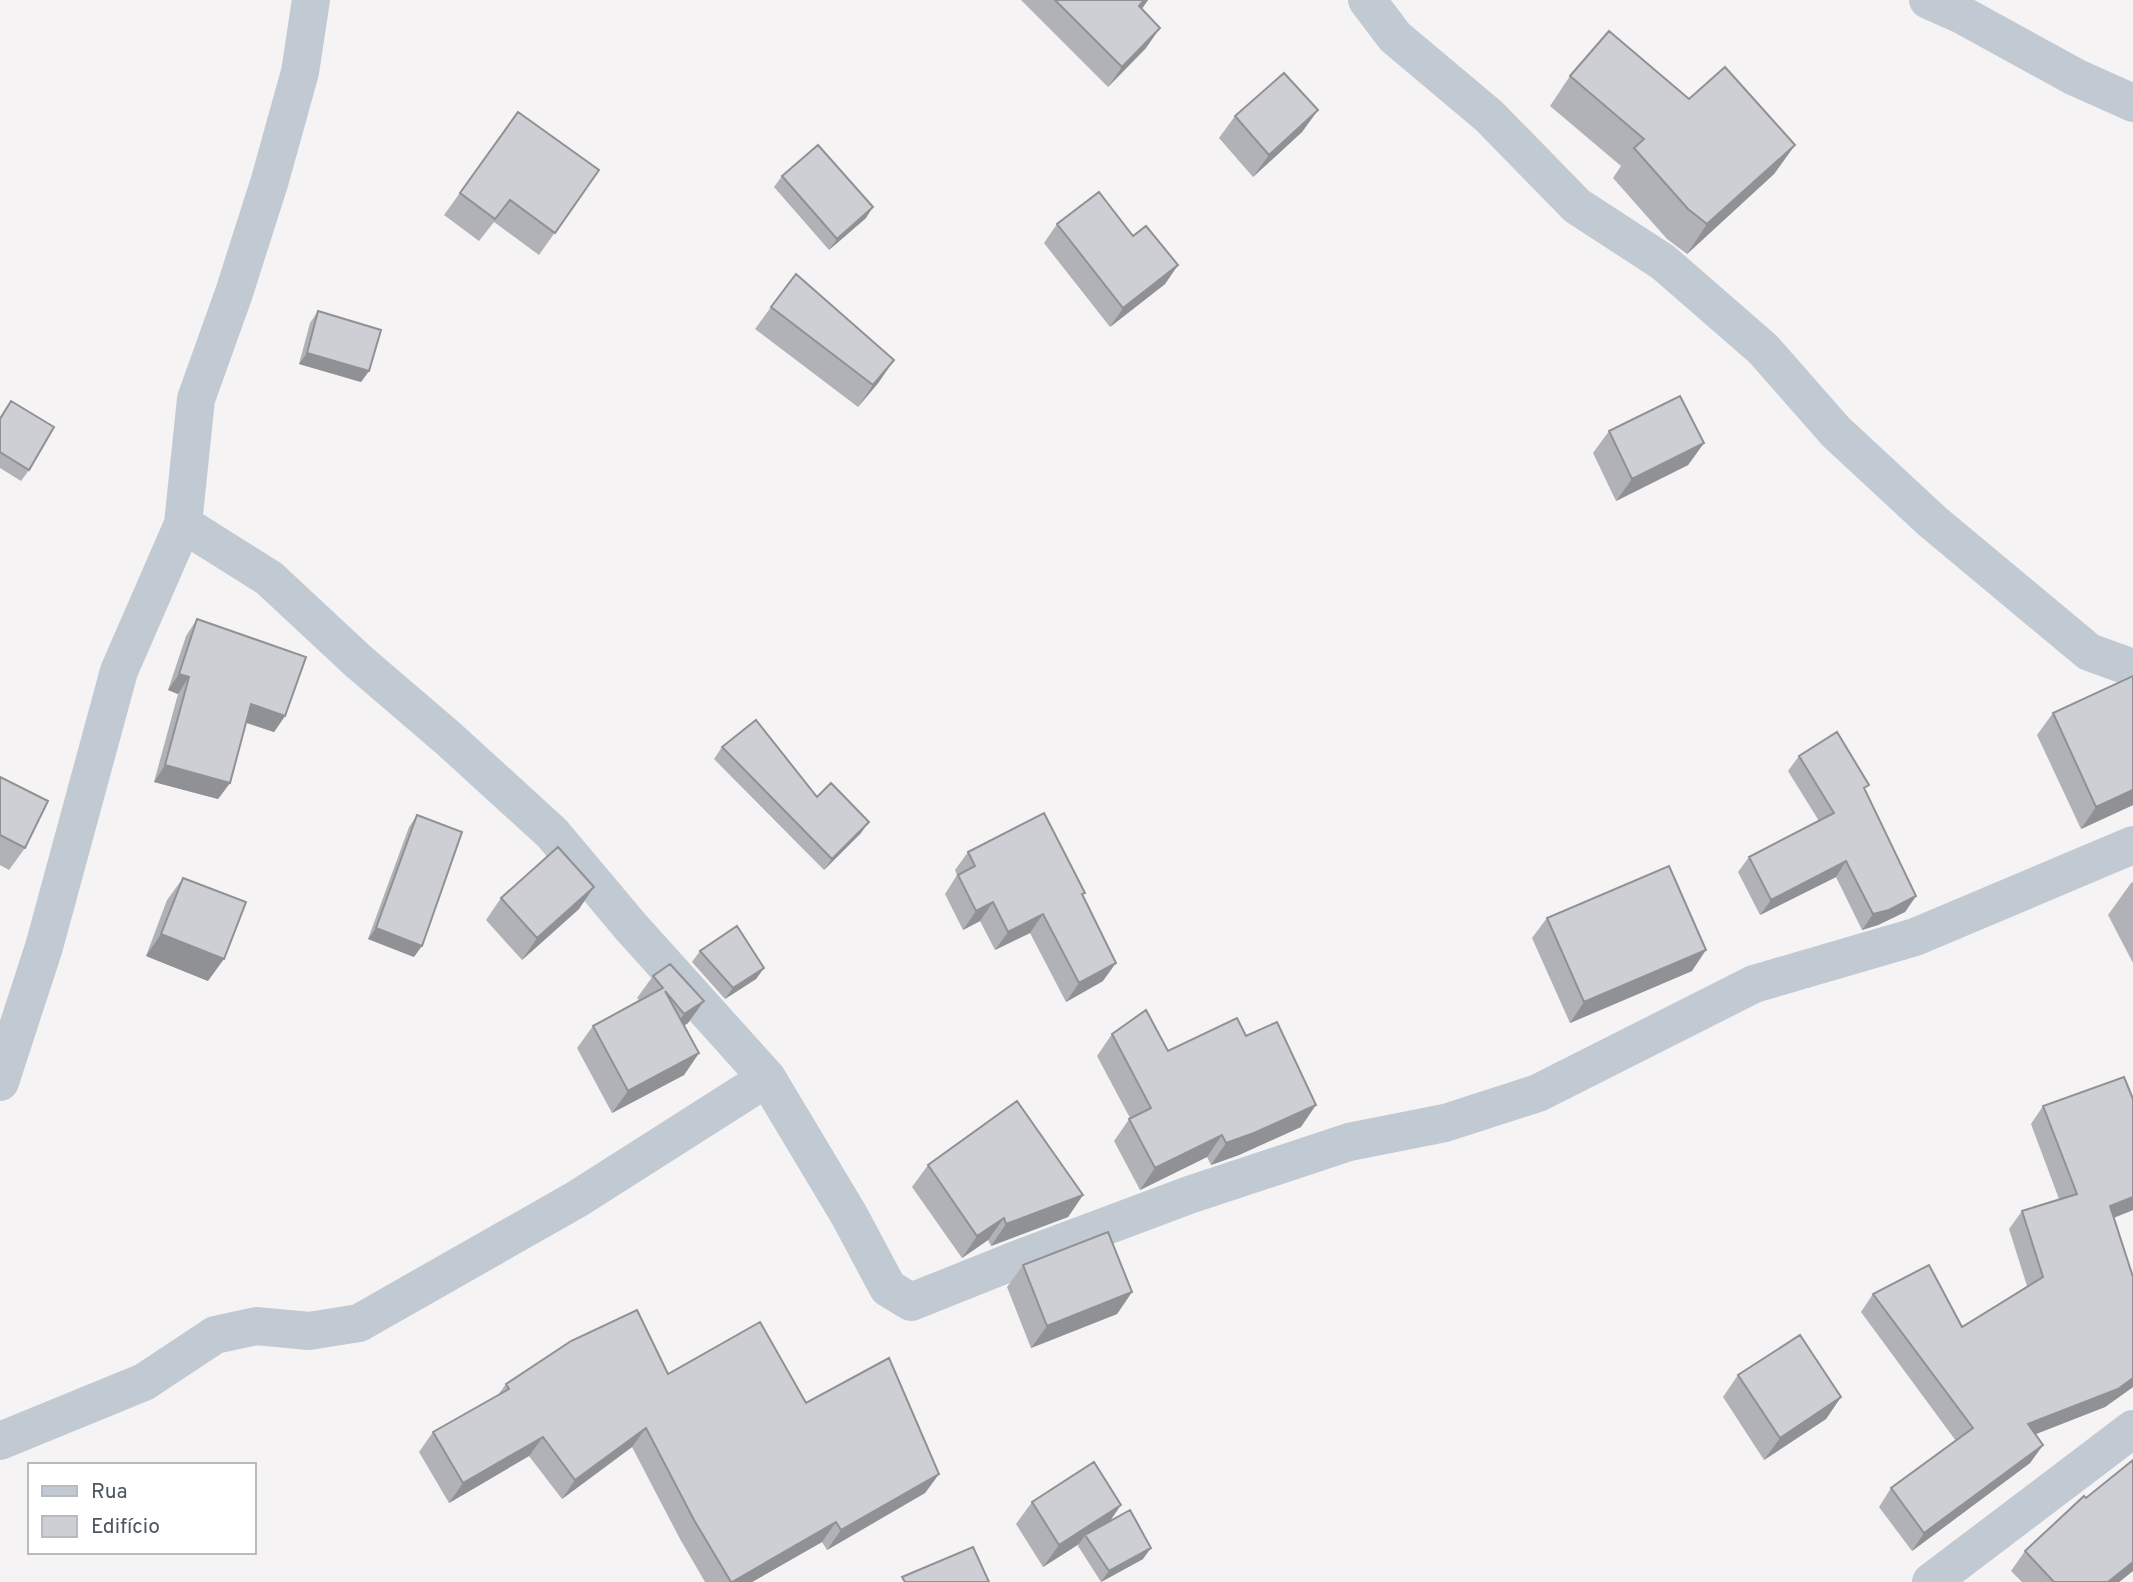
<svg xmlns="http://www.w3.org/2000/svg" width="2133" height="1582" viewBox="0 0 2133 1582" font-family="Overpass,sans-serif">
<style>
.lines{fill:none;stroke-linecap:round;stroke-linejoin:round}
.minor{stroke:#c1cad2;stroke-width:38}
.wall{fill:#b0b2b7}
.shaded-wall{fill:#909195}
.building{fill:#cdcfd5;stroke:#909195;stroke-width:2}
</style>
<rect width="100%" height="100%" fill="#f5f3f3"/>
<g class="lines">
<path class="minor" d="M 1367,0 L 1395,37 L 1489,116 L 1577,206 L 1663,262 L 1763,349 L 1836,432 L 1933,522 L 2089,652 L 2133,668
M 1928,0 L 1964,16 L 2075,77 L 2133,103
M 183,524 L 269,578 L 358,661 L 449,739 L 552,833 L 631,927 L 767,1078 L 849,1215 L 888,1288 L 911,1302 L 1021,1258 L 1189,1195 L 1349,1142 L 1445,1123 L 1538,1093 L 1754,984 L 1915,937 L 2133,845
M 0,1082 L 44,947 L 119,671 L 183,524 L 196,399 L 234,293 L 270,180 L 300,72 L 311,0
M 0,1441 L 144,1382 L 215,1335 L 256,1326 L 309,1331 L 359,1323 L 577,1199 L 767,1078
M 1931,1582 L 2133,1429"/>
</g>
<path class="wall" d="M 1021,0 L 1148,0 L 1142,9 L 1146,48 L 1108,87 Z
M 1570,76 L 1689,99 L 1795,145 L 1774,174 L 1687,254 L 1667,239 L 1613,178 L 1621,166 L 1550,106 Z
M 1318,110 L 1302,132 L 1253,177 L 1219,138 L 1235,116 Z
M 518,112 L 599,170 L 539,255 L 494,222 L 479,241 L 444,215 Z
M 782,176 L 866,218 L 829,250 L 774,187 Z
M 1057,224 L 1133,236 L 1178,265 L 1165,284 L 1110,327 L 1044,243 Z
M 771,307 L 879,382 L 858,407 L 755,329 Z
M 318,311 L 369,371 L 361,382 L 299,364 L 310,323 Z
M 11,401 L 29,470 L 21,481 L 0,468 L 0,417 Z
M 1609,431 L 1704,443 L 1688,465 L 1616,501 L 1593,453 Z
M 197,619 L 285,716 L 274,732 L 246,723 L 230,783 L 218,799 L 154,782 L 178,694 L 168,690 L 186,636 Z
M 2133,676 L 2133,805 L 2081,829 L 2037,735 L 2053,713 Z
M 722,747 L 817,797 L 861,833 L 824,870 L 714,759 Z
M 1799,756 L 1865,791 L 1916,896 L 1905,912 L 1878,925 L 1862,930 L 1836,877 L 1760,915 L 1738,872 L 1749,857 L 1819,821 L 1788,771 Z
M 0,777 L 25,848 L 9,870 L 0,865 Z
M 417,815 L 414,957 L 368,939 L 409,827 Z
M 968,852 L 1085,893 L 1083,895 L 1103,981 L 1066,1002 L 1030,933 L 995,950 L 980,921 L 963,930 L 945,894 L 957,875 L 955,870 Z
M 183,878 L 208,981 L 146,956 L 167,900 Z
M 2133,882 L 2133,963 L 2108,915 L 2131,883 Z
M 501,898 L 579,909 L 522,960 L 486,920 Z
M 1547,918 L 1692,971 L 1570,1023 L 1532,938 Z
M 700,951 L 764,968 L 756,979 L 725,999 L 692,962 Z
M 653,976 L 704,1001 L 688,1023 L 684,1026 L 699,1053 L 684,1075 L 612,1113 L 577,1048 L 593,1026 L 639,1000 L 637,998 Z
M 1112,1034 L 1168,1051 L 1246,1036 L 1301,1127 L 1239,1155 L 1211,1165 L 1207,1157 L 1140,1190 L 1114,1141 L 1130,1118 L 1097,1056 Z
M 2133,1099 L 2133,1210 L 2114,1218 L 2133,1277 L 2133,1387 L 2105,1407 L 2036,1434 L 2043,1445 L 2030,1463 L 1912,1551 L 1879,1507 L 1891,1488 L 1956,1441 L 1861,1312 L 1873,1294 L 1962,1327 L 2027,1286 L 2009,1229 L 2022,1211 L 2059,1199 L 2031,1124 L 2043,1106 Z
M 928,1165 L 1083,1195 L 1068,1217 L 991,1246 L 988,1240 L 962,1258 L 912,1187 Z
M 1023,1265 L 1132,1292 L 1117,1314 L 1031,1348 L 1007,1287 Z
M 668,1374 L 806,1403 L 939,1474 L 925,1493 L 827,1550 L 822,1542 L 752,1582 L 705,1582 L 680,1539 L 632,1447 L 562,1499 L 529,1456 L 449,1503 L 419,1452 L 433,1432 L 498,1395 L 506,1384 Z
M 1738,1375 L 1841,1397 L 1826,1419 L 1764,1460 L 1723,1397 Z
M 2133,1460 L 2133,1571 L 2119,1582 L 2022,1582 L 2011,1571 L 2025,1551 L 2086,1498 Z
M 1032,1502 L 1110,1521 L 1143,1559 L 1101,1582 L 1078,1546 L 1079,1544 L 1043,1567 L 1016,1524 Z"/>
<path class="shaded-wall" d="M 1144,0 L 1148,0 L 1143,7 L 1124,26 L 1139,6 Z
M 1160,28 L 1146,48 L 1108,87 L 1122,67 Z
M 1318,110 L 1302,132 L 1253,177 L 1269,155 Z
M 1795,145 L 1774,174 L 1687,254 L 1707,224 Z
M 873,207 L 866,218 L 829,250 L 837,239 Z
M 1178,265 L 1165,284 L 1110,327 L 1123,308 Z
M 307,353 L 369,371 L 361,382 L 299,364 Z
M 894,360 L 879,382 L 858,407 L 873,385 Z
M 1704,443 L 1688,465 L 1616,501 L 1632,479 Z
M 179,674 L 189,677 L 178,694 L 168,690 Z
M 251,704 L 285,716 L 274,732 L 239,720 Z
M 165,765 L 230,783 L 218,799 L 154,782 Z
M 2133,790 L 2133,805 L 2081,829 L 2096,807 Z
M 869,822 L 861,833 L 824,870 L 832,859 Z
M 1846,861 L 1836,877 L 1760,915 L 1771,900 Z
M 594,887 L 579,909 L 522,960 L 537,938 Z
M 1916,896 L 1905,912 L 1878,925 L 1862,930 L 1873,914 Z
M 993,902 L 980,921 L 963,930 L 976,911 Z
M 1043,914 L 1030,933 L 995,950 L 1008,932 Z
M 376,928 L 422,946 L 414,957 L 368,939 Z
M 161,934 L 224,959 L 208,981 L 146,956 Z
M 1706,950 L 1692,971 L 1570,1023 L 1584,1002 Z
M 1116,963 L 1103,981 L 1066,1002 L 1079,983 Z
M 764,968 L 756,979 L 725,999 L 733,988 Z
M 704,1001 L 688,1023 L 669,1036 L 684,1014 Z
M 699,1053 L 684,1075 L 612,1113 L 628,1091 Z
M 1316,1105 L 1301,1127 L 1239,1155 L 1211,1165 L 1226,1143 Z
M 1222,1135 L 1207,1157 L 1140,1190 L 1155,1168 Z
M 1083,1195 L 1068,1217 L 991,1246 L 1006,1224 Z
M 2133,1197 L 2133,1210 L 2097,1224 L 2110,1206 Z
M 1004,1218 L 988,1240 L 962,1258 L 977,1236 Z
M 1132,1292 L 1117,1314 L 1031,1348 L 1047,1326 Z
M 2133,1378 L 2133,1387 L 2105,1407 L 2015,1442 L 2028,1424 Z
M 1841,1397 L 1826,1419 L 1764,1460 L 1780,1438 Z
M 646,1428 L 632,1447 L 562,1499 L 575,1480 Z
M 543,1437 L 529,1456 L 449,1503 L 463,1483 Z
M 2043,1445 L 2030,1463 L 1912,1551 L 1924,1533 Z
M 939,1474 L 925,1493 L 827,1550 L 841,1530 Z
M 1121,1505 L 1106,1527 L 1085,1535 L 1079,1544 L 1043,1567 L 1059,1545 Z
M 836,1522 L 822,1542 L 752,1582 L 732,1582 Z
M 1151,1548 L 1143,1559 L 1101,1582 L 1109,1571 Z
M 2133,1562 L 2133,1571 L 2119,1582 L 2108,1582 Z"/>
<path class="building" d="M 1055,0 L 1144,0 L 1139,6 L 1160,28 L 1122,67 Z
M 1609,31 L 1689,99 L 1725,67 L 1795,145 L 1707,224 L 1688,209 L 1634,148 L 1644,139 L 1570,76 Z
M 1284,73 L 1318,110 L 1269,155 L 1235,116 Z
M 518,112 L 599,170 L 555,233 L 510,200 L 495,219 L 460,193 Z
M 818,145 L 873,207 L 837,239 L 782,176 Z
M 1099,192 L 1133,236 L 1146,226 L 1178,265 L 1123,308 L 1057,224 Z
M 796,274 L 894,360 L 873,385 L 771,307 Z
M 318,311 L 381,330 L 369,371 L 307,353 Z
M 1680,396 L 1704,443 L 1632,479 L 1609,431 Z
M 11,401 L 54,427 L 29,470 L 0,452 L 0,419 Z
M 197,619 L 306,657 L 285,716 L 251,704 L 230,783 L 165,765 L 189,677 L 179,674 Z
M 2133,676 L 2133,790 L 2096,807 L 2053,713 Z
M 756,720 L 817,797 L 831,783 L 869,822 L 832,859 L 722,747 Z
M 1837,732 L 1869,785 L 1864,788 L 1916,896 L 1889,910 L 1873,914 L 1846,861 L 1771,900 L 1749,857 L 1834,813 L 1799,756 Z
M 0,777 L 48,801 L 25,848 L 0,835 Z
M 1044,813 L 1085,893 L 1082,894 L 1116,963 L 1079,983 L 1043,914 L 1008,932 L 993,902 L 976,911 L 958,875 L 975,866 L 968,852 Z
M 417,815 L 462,832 L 422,946 L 376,928 Z
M 558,847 L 594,887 L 537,938 L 501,898 Z
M 1669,866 L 1706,950 L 1584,1002 L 1547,918 Z
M 183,878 L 246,902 L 224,959 L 161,934 Z
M 737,926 L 764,968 L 733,988 L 700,951 Z
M 670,964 L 704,1001 L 684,1014 L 665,991 L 699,1053 L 628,1091 L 593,1026 L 663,988 L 653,976 Z
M 1146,1010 L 1168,1051 L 1237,1018 L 1246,1036 L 1277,1022 L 1316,1105 L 1254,1133 L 1226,1143 L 1222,1135 L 1155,1168 L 1129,1119 L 1151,1108 L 1112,1034 Z
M 2124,1077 L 2133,1099 L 2133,1197 L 2110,1206 L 2133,1277 L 2133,1378 L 2118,1389 L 2028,1424 L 2043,1445 L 1924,1533 L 1891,1488 L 1973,1428 L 1873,1294 L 1929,1265 L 1962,1327 L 2043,1277 L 2022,1211 L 2077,1194 L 2043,1106 Z
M 1017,1101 L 1083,1195 L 1006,1224 L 1004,1218 L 977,1236 L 928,1165 Z
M 1108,1232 L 1132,1292 L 1047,1326 L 1023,1265 Z
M 637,1310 L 668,1374 L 760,1322 L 806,1403 L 889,1358 L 939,1474 L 841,1530 L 836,1522 L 732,1582 L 731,1582 L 694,1520 L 646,1428 L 575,1480 L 543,1437 L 463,1483 L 433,1432 L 509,1389 L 506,1384 L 571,1341 Z
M 1800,1335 L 1841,1397 L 1780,1438 L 1738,1375 Z
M 2133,1460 L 2133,1562 L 2108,1582 L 2054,1582 L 2025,1551 L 2084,1496 L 2086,1498 Z
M 1094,1462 L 1121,1505 L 1059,1545 L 1032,1502 Z
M 1130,1510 L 1151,1548 L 1109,1571 L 1085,1535 Z
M 973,1547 L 989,1582 L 905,1582 L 902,1577 Z"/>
<rect x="28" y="1463" width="228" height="91" fill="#ffffff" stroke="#b7bbc0" stroke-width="2"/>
<rect x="42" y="1486" width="35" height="10" fill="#c1cad2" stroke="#b7bbc0" stroke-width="2"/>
<text x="91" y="1498" font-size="21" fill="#4a5661">Rua</text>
<rect x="42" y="1516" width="35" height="21" fill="#cdcfd5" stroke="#b7bbc0" stroke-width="2"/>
<text x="91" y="1533" font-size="21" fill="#4a5661">Edifício</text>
</svg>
